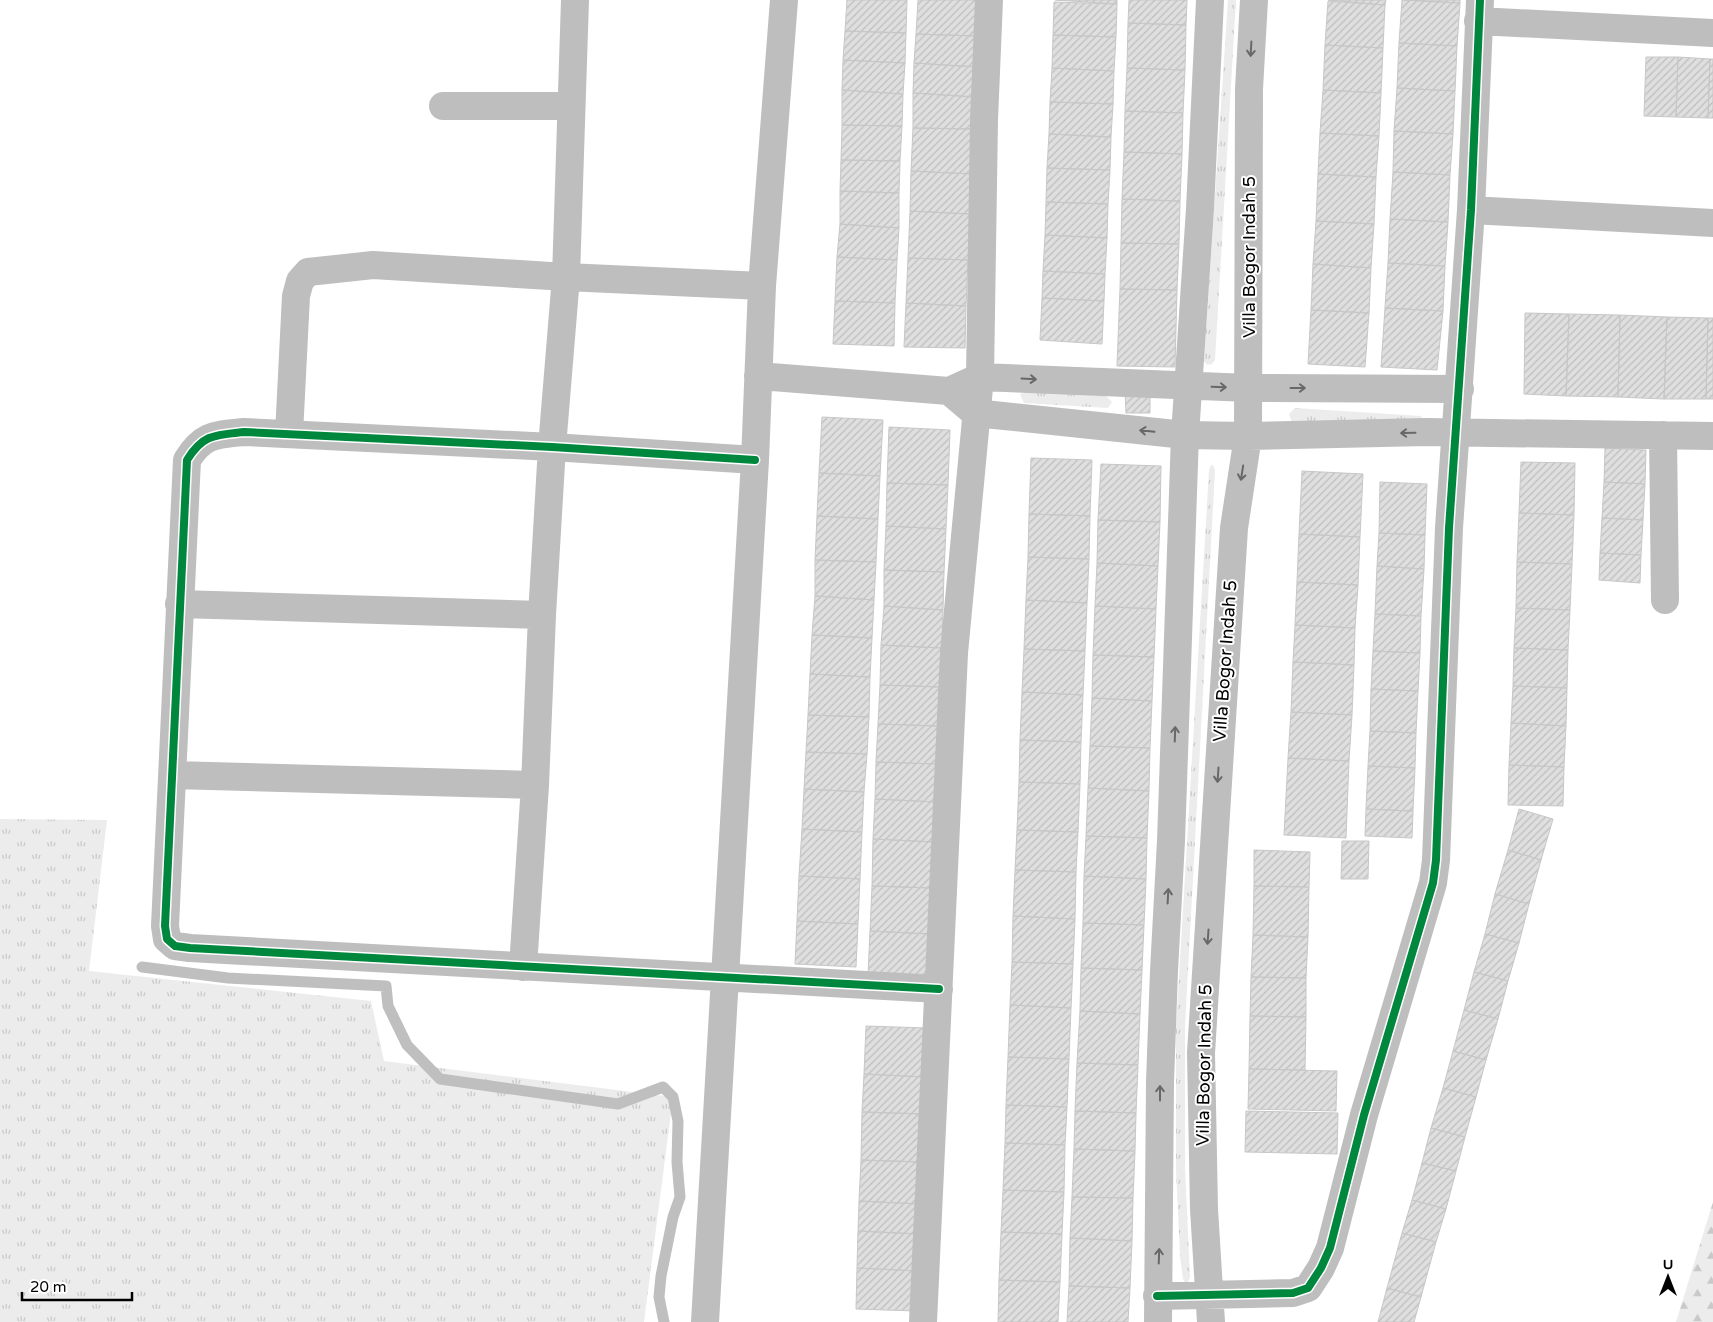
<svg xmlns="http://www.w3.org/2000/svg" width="1713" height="1322" viewBox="0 0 1713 1322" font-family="'Varela Round',sans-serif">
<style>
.grass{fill:url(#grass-tufts)}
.forest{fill:url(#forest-firs)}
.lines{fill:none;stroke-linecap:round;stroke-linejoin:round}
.stream{stroke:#bfbfbf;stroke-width:11}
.building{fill:url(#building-hatch);stroke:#c7c7c7}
.minor{stroke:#bebebe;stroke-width:28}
.cycleway-casing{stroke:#fff;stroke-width:11}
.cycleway{stroke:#00873e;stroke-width:8}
.oneway{stroke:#686868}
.labels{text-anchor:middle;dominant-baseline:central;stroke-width:4;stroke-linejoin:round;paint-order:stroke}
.street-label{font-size:18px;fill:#000;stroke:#fff}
</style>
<defs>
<pattern id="grass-tufts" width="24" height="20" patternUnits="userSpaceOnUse" patternTransform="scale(1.25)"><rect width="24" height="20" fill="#ececec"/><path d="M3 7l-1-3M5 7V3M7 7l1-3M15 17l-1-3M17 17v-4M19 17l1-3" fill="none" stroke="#c9c9c9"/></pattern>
<pattern id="forest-firs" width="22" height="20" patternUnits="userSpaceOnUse" patternTransform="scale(1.25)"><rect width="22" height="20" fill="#ececec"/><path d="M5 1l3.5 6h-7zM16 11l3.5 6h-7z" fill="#c9c9c9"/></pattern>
<pattern id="building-hatch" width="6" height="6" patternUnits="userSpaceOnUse" patternTransform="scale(1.25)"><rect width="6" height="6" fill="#dfdfdf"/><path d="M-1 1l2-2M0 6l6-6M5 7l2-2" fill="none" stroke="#bebebe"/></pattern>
</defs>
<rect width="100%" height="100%" fill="#fff"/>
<path class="grass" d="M 1228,0 L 1236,0 L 1215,360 L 1212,364 L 1207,365 L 1204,361 Z
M 1033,391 L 1106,396 L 1112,402 L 1108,408 L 1024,403 L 1020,394 Z
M 1295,408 L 1421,416 L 1424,423 L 1292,423 L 1289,414 Z
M 1213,465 L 1215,470 L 1185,1027 L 1185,1167 L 1190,1277 L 1187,1286 L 1183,1279 L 1180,1256 L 1176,1170 L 1176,1028 L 1209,471 L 1210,466 Z
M 0,819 L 107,820 L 89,971 L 371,1001 L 384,1061 L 673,1097 L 644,1322 L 0,1322 Z"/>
<path class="forest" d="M 1713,1202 L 1713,1322 L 1676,1322 Z"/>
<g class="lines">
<path class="stream" d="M 142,967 L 228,978 L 386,986 L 388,1006 L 407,1045 L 440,1079 L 618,1104 L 663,1087 L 673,1097 L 678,1121 L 677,1162 L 680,1197 L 673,1217 L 661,1276 L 659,1297 L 664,1322"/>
</g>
<path class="building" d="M 847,0 L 907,0 L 906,33 L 845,31 Z
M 918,0 L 978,0 L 977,36 L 916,34 Z
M 1055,0 L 1117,0 L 1117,4 Z
M 1129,0 L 1187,0 L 1186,25 L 1128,23 Z
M 1328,0 L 1386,0 L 1385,5 Z
M 1402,0 L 1460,3 L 1457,46 L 1399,43 Z
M 1404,0 L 1460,0 L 1460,3 Z
M 1328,1 L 1385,5 L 1383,48 L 1325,45 Z
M 1054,2 L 1117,4 L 1116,37 L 1053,35 Z
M 1128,23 L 1186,25 L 1185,70 L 1127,68 Z
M 845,31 L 906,33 L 905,63 L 843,60 Z
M 916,34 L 977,36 L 977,67 L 914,63 Z
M 1053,35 L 1116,37 L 1114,71 L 1052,68 Z
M 1399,43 L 1457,46 L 1455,91 L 1397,88 Z
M 1325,45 L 1383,48 L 1381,93 L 1323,90 Z
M 1646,57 L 1678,57 L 1676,117 L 1644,116 Z
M 1678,57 L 1710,59 L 1708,118 L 1676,117 Z
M 1710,59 L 1713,59 L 1713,118 L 1708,118 Z
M 843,60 L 905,63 L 903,94 L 842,90 Z
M 914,63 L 977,67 L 975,97 L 913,93 Z
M 1052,68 L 1114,71 L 1113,104 L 1050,102 Z
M 1127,68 L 1185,70 L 1183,113 L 1125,111 Z
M 1397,88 L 1455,91 L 1453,134 L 1394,131 Z
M 842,90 L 903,94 L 902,126 L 842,125 Z
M 1323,90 L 1381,93 L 1379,136 L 1320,133 Z
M 913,93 L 975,97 L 973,129 L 913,128 Z
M 1050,102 L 1113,104 L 1111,137 L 1049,134 Z
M 1125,111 L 1183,113 L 1182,154 L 1124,152 Z
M 842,125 L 902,126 L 900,161 L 841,160 Z
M 913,128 L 973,129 L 972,174 L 911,171 Z
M 1394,131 L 1453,134 L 1450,175 L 1393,172 Z
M 1320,133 L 1379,136 L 1376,177 L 1318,174 Z
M 1049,134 L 1111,137 L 1110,170 L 1047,168 Z
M 1124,152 L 1182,154 L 1180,201 L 1122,199 Z
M 841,160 L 900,161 L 899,193 L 840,191 Z
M 1047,168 L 1110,170 L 1108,204 L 1046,202 Z
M 911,171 L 972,174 L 970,214 L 910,211 Z
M 1393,172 L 1450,175 L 1448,222 L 1390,219 Z
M 1318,174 L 1376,177 L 1374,224 L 1316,221 Z
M 840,191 L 899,193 L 899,228 L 840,224 Z
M 1122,199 L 1180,201 L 1179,244 L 1121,243 Z
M 1046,202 L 1108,204 L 1107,238 L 1045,235 Z
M 910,211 L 970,214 L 968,260 L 908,258 Z
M 1390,219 L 1448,222 L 1445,266 L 1388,263 Z
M 1316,221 L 1374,224 L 1371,268 L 1313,264 Z
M 840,224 L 899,228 L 897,260 L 837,257 Z
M 1045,235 L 1107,238 L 1105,274 L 1043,271 Z
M 1121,243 L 1179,244 L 1177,290 L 1120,289 Z
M 837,257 L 897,260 L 895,303 L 835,301 Z
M 908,258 L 968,260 L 966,306 L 906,303 Z
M 1388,263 L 1445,266 L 1443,311 L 1385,308 Z
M 1313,264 L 1371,268 L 1369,313 L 1311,310 Z
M 1043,271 L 1105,274 L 1104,301 L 1042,298 Z
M 1120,289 L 1177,290 L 1175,367 L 1117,366 Z
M 1042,298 L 1104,301 L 1102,344 L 1040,340 Z
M 835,301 L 895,303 L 894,346 L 833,344 Z
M 906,303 L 966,306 L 965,348 L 904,347 Z
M 1385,308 L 1443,311 L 1437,370 L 1381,367 Z
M 1311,310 L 1369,313 L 1365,367 L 1308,364 Z
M 1525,313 L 1569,314 L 1566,396 L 1524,394 Z
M 1569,314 L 1620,315 L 1618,397 L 1566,396 Z
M 1620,315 L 1667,317 L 1664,399 L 1618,397 Z
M 1667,317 L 1708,318 L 1706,399 L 1664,399 Z
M 1708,318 L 1713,318 L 1713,399 L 1706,399 Z
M 1125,392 L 1150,392 L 1150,413 L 1126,413 Z
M 822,417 L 883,420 L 880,476 L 819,473 Z
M 889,427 L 950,430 L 948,485 L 887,483 Z
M 1605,448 L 1646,450 L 1645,484 L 1604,482 Z
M 1031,458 L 1092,460 L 1090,516 L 1029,514 Z
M 1521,462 L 1575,463 L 1574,515 L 1519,513 Z
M 1101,464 L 1161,466 L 1160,522 L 1098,520 Z
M 1302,471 L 1363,474 L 1360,537 L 1299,534 Z
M 819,473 L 880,476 L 878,519 L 817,516 Z
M 1380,482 L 1427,484 L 1425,535 L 1379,533 Z
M 1604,482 L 1645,484 L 1643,520 L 1602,518 Z
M 887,483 L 948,485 L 946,529 L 886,526 Z
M 1519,513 L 1574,515 L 1572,564 L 1517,562 Z
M 1029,514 L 1090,516 L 1089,559 L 1028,557 Z
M 817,516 L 878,519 L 876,562 L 815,560 Z
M 1602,518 L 1643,520 L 1641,555 L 1600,553 Z
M 1098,520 L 1160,522 L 1158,566 L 1097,563 Z
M 886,526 L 946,529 L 944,572 L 884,570 Z
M 1379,533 L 1425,535 L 1424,569 L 1377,566 Z
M 1299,534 L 1360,537 L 1358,585 L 1297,582 Z
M 1600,553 L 1641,555 L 1640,583 L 1599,580 Z
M 1028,557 L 1089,559 L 1087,603 L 1026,600 Z
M 815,560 L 876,562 L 874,600 L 815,596 Z
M 1517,562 L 1572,564 L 1570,610 L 1516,608 Z
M 1097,563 L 1158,566 L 1156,609 L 1095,606 Z
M 1377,566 L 1424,569 L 1421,616 L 1375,614 Z
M 884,570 L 944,572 L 943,610 L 884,606 Z
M 1297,582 L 1358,585 L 1355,628 L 1295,625 Z
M 815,596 L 874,600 L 872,638 L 812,635 Z
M 1026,600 L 1087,603 L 1085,651 L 1024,649 Z
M 884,606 L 943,610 L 942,648 L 881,645 Z
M 1095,606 L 1156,609 L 1154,657 L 1093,655 Z
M 1516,608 L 1570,610 L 1568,650 L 1514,648 Z
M 1375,614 L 1421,616 L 1420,653 L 1373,651 Z
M 1295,625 L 1355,628 L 1354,665 L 1293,662 Z
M 812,635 L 872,638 L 870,677 L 810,674 Z
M 881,645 L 942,648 L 941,687 L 880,685 Z
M 1514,648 L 1568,650 L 1567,688 L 1513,686 Z
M 1024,649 L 1085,651 L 1083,695 L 1022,692 Z
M 1373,651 L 1420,653 L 1418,691 L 1371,689 Z
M 1093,655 L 1154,657 L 1152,701 L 1092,698 Z
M 1293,662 L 1354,665 L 1352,715 L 1291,712 Z
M 810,674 L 870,677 L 869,717 L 808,715 Z
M 880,685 L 941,687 L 939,726 L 878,724 Z
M 1513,686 L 1567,688 L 1566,726 L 1511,723 Z
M 1371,689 L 1418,691 L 1416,733 L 1370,731 Z
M 1022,692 L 1083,695 L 1081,742 L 1020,740 Z
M 1092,698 L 1152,701 L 1150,748 L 1090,746 Z
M 1291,712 L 1352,715 L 1349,761 L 1288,758 Z
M 808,715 L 869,717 L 867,754 L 806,752 Z
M 1511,723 L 1566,726 L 1564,767 L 1509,765 Z
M 878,724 L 939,726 L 938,764 L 876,762 Z
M 1370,731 L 1416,733 L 1415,768 L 1368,766 Z
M 1020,740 L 1081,742 L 1080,784 L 1019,782 Z
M 1090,746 L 1150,748 L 1149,791 L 1088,788 Z
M 806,752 L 867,754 L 864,792 L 804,789 Z
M 1288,758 L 1349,761 L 1346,838 L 1284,835 Z
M 876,762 L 938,764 L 936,802 L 875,799 Z
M 1509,765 L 1564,767 L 1563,806 L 1508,805 Z
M 1368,766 L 1415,768 L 1413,811 L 1366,809 Z
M 1019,782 L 1080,784 L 1078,832 L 1017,830 Z
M 1088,788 L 1149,791 L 1147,838 L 1086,836 Z
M 804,789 L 864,792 L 862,832 L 802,829 Z
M 875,799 L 936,802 L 934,842 L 873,839 Z
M 1366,809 L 1413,811 L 1412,838 L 1365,836 Z
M 1519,809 L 1553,819 L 1541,860 L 1508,850 Z
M 802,829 L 862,832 L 860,879 L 799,876 Z
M 1017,830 L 1078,832 L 1076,872 L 1015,870 Z
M 1086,836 L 1147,838 L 1146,879 L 1084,876 Z
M 873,839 L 934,842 L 932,888 L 872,886 Z
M 1342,841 L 1369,841 L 1368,879 L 1341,879 Z
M 1254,850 L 1310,852 L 1309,887 L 1254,886 Z
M 1508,850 L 1541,860 L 1529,904 L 1495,894 Z
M 1015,870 L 1076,872 L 1075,919 L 1013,916 Z
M 799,876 L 860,879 L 858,924 L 797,921 Z
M 1084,876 L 1146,879 L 1144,925 L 1083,923 Z
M 872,886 L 932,888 L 930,934 L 870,931 Z
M 1254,886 L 1309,887 L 1308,937 L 1253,935 Z
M 1495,894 L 1529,904 L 1519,943 L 1485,934 Z
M 1013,916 L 1075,919 L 1073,964 L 1012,962 Z
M 797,921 L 858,924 L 856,967 L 795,964 Z
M 1083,923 L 1144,925 L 1142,970 L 1081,968 Z
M 870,931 L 930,934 L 928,977 L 868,975 Z
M 1485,934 L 1519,943 L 1508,981 L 1474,972 Z
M 1253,935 L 1308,937 L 1306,978 L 1251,977 Z
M 1012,962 L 1073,964 L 1071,1008 L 1010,1005 Z
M 1081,968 L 1142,970 L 1140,1014 L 1080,1011 Z
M 1474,972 L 1508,981 L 1498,1019 L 1464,1010 Z
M 1251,977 L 1306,978 L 1306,1017 L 1250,1016 Z
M 1010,1005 L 1071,1008 L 1069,1059 L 1008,1057 Z
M 1464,1010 L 1498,1019 L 1486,1060 L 1453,1051 Z
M 1080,1011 L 1140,1014 L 1138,1065 L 1077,1063 Z
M 1250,1016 L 1306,1017 L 1305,1070 L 1249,1069 Z
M 866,1026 L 927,1028 L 925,1077 L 864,1074 Z
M 1453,1051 L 1486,1060 L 1476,1097 L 1443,1088 Z
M 1008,1057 L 1069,1059 L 1067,1107 L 1006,1105 Z
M 1077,1063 L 1138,1065 L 1136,1113 L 1075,1111 Z
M 1249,1069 L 1337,1071 L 1336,1111 L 1248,1109 Z
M 864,1074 L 925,1077 L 924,1114 L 862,1112 Z
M 1443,1088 L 1476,1097 L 1465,1137 L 1431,1128 Z
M 1006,1105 L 1067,1107 L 1065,1145 L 1005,1143 Z
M 1075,1111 L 1136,1113 L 1135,1151 L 1074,1149 Z
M 1246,1111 L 1338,1113 L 1337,1154 L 1245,1152 Z
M 862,1112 L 924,1114 L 922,1162 L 861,1160 Z
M 1431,1128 L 1465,1137 L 1456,1171 L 1422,1163 Z
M 1005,1143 L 1065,1145 L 1064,1192 L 1003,1190 Z
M 1074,1149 L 1135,1151 L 1133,1198 L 1072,1197 Z
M 861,1160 L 922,1162 L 920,1204 L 859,1201 Z
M 1422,1163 L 1456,1171 L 1446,1209 L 1412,1200 Z
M 1003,1190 L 1064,1192 L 1062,1234 L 1001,1232 Z
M 1072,1197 L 1133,1198 L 1132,1241 L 1070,1238 Z
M 1412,1200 L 1446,1209 L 1436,1242 L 1402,1233 Z
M 859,1201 L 920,1204 L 918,1234 L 858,1231 Z
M 858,1231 L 918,1234 L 918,1271 L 857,1268 Z
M 1001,1232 L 1062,1234 L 1060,1282 L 999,1280 Z
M 1402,1233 L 1436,1242 L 1421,1297 L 1387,1288 Z
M 1070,1238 L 1132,1241 L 1130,1288 L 1069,1286 Z
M 857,1268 L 918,1271 L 916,1311 L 856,1309 Z
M 999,1280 L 1060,1282 L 1058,1322 L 998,1322 Z
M 1069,1286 L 1130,1288 L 1128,1322 L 1067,1322 Z
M 1387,1288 L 1421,1297 L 1414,1322 L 1378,1322 Z"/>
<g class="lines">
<path class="minor" d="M 1478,21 L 1713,33
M 443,106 L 570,106
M 1471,210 L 1713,223
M 762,286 L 784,0
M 758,376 L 949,391
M 1460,389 L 1249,388 L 980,377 L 949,391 L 975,413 L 1185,435 L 1248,436 L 1426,432 L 1713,436
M 289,434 L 296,296 L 300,281 L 308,272 L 373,265 L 566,277 L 762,286 L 755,460 L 705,1322
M 1663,435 L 1665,600
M 755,460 L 552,447 L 244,432 C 215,435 203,434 187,460 L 165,926 L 167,939 L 175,946 L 190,948 L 939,989
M 179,604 L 542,615
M 173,775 L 535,785
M 523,967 L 535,785 L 542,615 L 552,447 L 566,277 L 575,0
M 1157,1296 L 1293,1293 L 1308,1288 L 1321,1268 L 1330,1248 L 1364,1115 L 1433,883 L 1436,860 L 1449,528 L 1471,210 L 1480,0
M 923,1322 L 954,653 L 980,377 L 984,120 L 989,0
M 1158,1322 L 1160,1082 L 1164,971 L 1171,841 L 1185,435 L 1200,209 L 1210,0
M 1211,1322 L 1204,1209 L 1201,1053 L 1234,528 L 1248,436 L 1249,89 L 1254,0"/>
<defs>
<path id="cycleway" d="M 755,460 L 552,447 L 244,432 C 215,435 203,434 187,460 L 165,926 L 167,939 L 175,946 L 190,948 L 939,989
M 1157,1296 L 1293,1293 L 1308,1288 L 1321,1268 L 1330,1248 L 1364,1115 L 1433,883 L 1436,860 L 1449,528 L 1471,210 L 1480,0"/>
</defs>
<use href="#cycleway" class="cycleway-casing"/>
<use href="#cycleway" class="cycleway"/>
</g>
<defs><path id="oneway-shaft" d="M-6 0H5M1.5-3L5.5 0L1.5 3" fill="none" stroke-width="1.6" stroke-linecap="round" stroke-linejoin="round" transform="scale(1.25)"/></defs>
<g class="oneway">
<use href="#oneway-shaft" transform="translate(1251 49) rotate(93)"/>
<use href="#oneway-shaft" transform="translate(1029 379) rotate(3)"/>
<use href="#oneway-shaft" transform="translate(1219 387) rotate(2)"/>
<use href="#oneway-shaft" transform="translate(1298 388)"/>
<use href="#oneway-shaft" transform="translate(1147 431) rotate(-174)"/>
<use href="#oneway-shaft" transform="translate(1408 433) rotate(179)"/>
<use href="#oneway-shaft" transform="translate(1242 473) rotate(99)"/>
<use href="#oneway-shaft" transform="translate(1175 734) rotate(-88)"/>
<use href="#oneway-shaft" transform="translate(1218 775) rotate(94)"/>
<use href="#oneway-shaft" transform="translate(1168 896) rotate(-87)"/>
<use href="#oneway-shaft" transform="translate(1208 937) rotate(94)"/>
<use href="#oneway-shaft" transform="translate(1160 1093) rotate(-90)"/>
<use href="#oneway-shaft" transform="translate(1159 1256) rotate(-88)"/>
</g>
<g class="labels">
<g class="street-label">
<text transform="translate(1249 257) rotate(-90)">Villa Bogor Indah 5</text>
<text transform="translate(1225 661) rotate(-86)">Villa Bogor Indah 5</text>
<text transform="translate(1204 1065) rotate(-89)">Villa Bogor Indah 5</text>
</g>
</g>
<g transform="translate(1668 1277)" stroke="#ffffff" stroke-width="4" paint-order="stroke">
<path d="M0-4L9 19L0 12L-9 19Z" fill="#000000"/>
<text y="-8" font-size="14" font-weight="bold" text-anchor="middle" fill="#000000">U</text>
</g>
<path d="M22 1292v8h110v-8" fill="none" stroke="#000000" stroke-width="2.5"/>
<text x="30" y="1292" font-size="15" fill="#000000" stroke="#ffffff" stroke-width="4" paint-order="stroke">20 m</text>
</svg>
